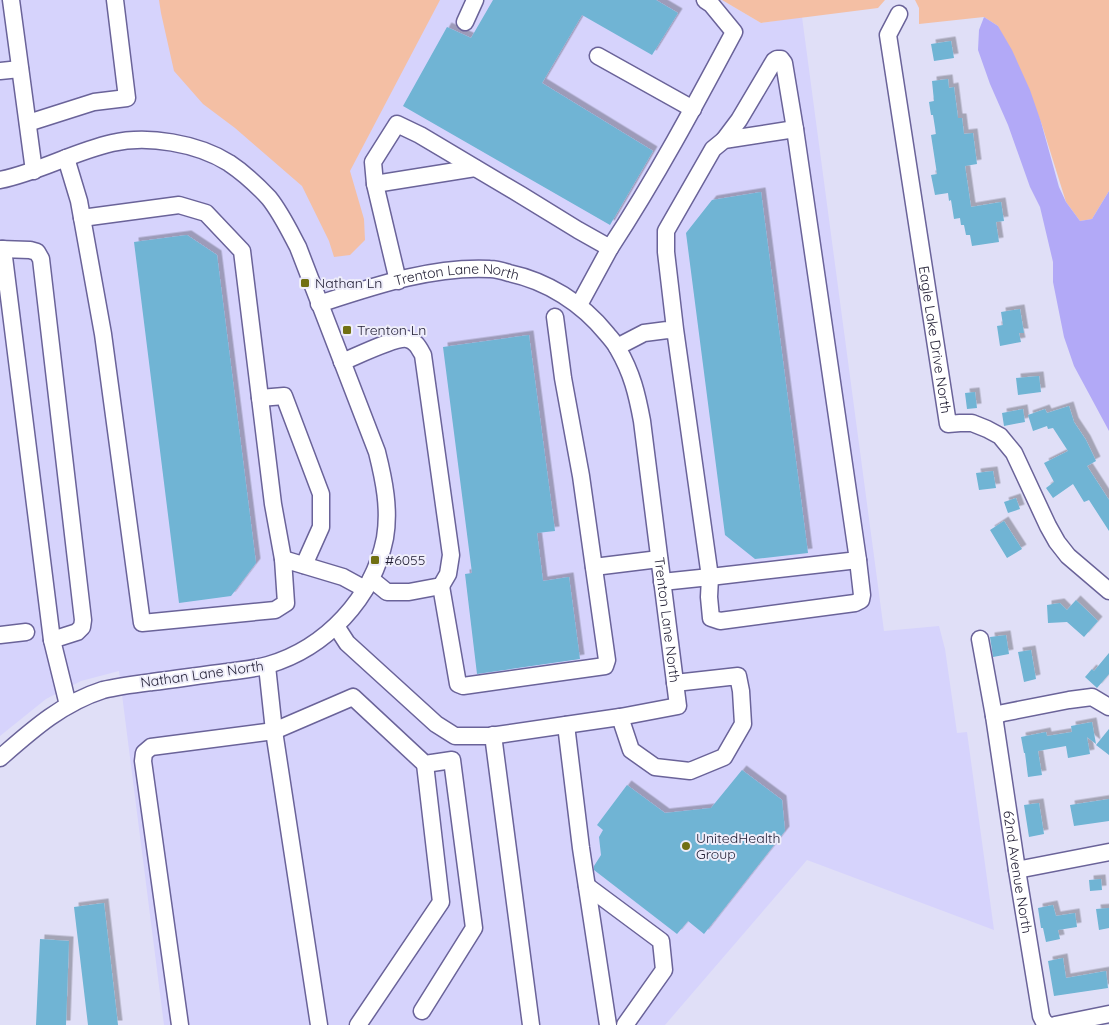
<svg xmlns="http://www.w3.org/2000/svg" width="1109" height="1025" viewBox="0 0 1109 1025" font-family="Quicksand,sans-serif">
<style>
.built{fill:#d6d3fc}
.green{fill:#f4bfa4}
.water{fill:#b2a9f7}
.building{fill:#6fb4d4;filter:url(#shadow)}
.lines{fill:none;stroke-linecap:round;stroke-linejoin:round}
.minor-casing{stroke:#6a6399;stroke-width:19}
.minor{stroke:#fff;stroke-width:16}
.poi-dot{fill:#717013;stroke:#eeedfa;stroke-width:2}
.labels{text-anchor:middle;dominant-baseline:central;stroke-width:4;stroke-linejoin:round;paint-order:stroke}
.street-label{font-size:14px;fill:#1e1b31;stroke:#eeedfa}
.poi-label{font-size:14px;fill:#1e1b31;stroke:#eeedfa;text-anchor:start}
</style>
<defs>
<filter id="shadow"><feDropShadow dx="4.5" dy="-4.5" stdDeviation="0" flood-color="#0004"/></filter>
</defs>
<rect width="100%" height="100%" fill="#e0dff7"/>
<path class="built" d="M 0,0 L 722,0 L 761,23 L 802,17 L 884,631 L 939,626 L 945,649 L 957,733 L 967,732 L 994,930 L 807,860 L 665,1025 L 164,1025 L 119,671 L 81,681 L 46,699 L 0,736 Z"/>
<path class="green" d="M 159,0 L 440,0 L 350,171 L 364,219 L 365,240 L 350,255 L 334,257 L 329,241 L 302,186 L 235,128 L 203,104 L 174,71 L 161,13 Z
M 722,0 L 885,0 L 878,8 L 761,23 Z
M 915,0 L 1109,0 L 1109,191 L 1092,219 L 1080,221 L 1066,202 L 1041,122 L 998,26 L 984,17 L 919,24 L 919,8 Z"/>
<path class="water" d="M 984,17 L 998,26 L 1012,50 L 1030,90 L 1041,122 L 1059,187 L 1066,202 L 1080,221 L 1092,219 L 1109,191 L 1109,431 L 1074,366 L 1064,337 L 1053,282 L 1053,262 L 1040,207 L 1030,187 L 1008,125 L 990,84 L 978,50 L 979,30 Z"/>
<path class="building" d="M 493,0 L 656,0 L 678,13 L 652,55 L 582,15 L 542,83 L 653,151 L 610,225 L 403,106 L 447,27 L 471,38 Z
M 951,41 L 954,58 L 934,61 L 931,44 Z
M 948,79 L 949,88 L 954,87 L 958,118 L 962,118 L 964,134 L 973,133 L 977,164 L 965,166 L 971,207 L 1001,202 L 1004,221 L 996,222 L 999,242 L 972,246 L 970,235 L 966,235 L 964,225 L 961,225 L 960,218 L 954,219 L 951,200 L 949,201 L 948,193 L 935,195 L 931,175 L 937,174 L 931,135 L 936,134 L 933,115 L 931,115 L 929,102 L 934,101 L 932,81 Z
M 761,192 L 808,553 L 755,559 L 725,535 L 686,233 L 712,200 Z
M 187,235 L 217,255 L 256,563 L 231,596 L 179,603 L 134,242 Z
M 1020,309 L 1024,333 L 1019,333 L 1021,342 L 1000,346 L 997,326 L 1003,325 L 1001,312 Z
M 529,335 L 555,531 L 537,533 L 543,581 L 569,577 L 580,659 L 477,674 L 465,574 L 472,573 L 443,347 Z
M 1039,376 L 1041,392 L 1018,395 L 1016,378 Z
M 975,392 L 977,408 L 967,409 L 965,393 Z
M 1069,406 L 1074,422 L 1086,440 L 1096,461 L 1087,466 L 1109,500 L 1109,531 L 1089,500 L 1084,502 L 1073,484 L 1053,498 L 1046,488 L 1054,482 L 1044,463 L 1068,451 L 1053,428 L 1048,429 L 1047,426 L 1033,431 L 1028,415 L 1045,409 L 1047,413 Z
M 1023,409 L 1025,422 L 1004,426 L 1002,413 Z
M 993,471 L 996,488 L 979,490 L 976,473 Z
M 1016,498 L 1020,509 L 1008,513 L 1004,502 Z
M 1004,521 L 1022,549 L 1007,558 L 990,530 Z
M 1076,600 L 1098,621 L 1084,637 L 1067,622 L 1048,623 L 1047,605 L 1060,603 L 1067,610 Z
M 1006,635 L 1009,654 L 993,657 L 990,637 Z
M 1031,650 L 1036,679 L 1024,682 L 1018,652 Z
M 1109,653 L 1109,674 L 1097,688 L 1085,677 L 1092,669 L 1094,671 Z
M 1092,722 L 1096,744 L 1087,737 L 1090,754 L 1068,758 L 1066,746 L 1038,751 L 1042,775 L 1028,777 L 1025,753 L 1024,753 L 1021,737 L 1046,732 L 1047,736 L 1072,732 L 1071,726 Z
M 1109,729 L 1109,755 L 1096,745 Z
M 742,770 L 782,800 L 785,831 L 704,934 L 688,921 L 677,934 L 594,870 L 594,866 L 601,855 L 599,837 L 603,830 L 597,825 L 627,785 L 665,813 L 711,808 Z
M 1109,799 L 1109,821 L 1074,826 L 1070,805 Z
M 1039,803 L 1044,834 L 1029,837 L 1024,805 Z
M 1101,879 L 1102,890 L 1090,891 L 1089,880 Z
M 104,903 L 118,1025 L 88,1025 L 74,907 Z
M 1053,905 L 1056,916 L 1075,913 L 1077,927 L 1058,930 L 1060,939 L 1046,942 L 1043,928 L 1041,928 L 1038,908 Z
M 1109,908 L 1109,928 L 1099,930 L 1096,909 Z
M 40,939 L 69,941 L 66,1025 L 36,1025 Z
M 1063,958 L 1066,978 L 1106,971 L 1108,988 L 1054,996 L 1048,961 Z"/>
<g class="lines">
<defs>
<g id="minor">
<path d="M 11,0 L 34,171"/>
<path id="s1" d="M 899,14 L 888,35 L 948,424 L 960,423 L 972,423 L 987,429 L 1000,436 L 1014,453 L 1048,526 L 1057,542 L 1068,556 L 1109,591"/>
<path d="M 465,22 L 475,0"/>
<path d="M 598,56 L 693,109"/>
<path d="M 0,71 L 20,69"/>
<path d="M 28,123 L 94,102 L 127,98 L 115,0"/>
<path d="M 724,140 L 739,120 L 774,61 L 777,59 L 781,59 L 784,63 L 795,129"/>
<path d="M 66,158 L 79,201 L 103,334 L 142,623 L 275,610 L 286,603 L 283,559 L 343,577 L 365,589"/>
<path d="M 0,180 C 39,172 73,152 112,143 C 148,135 197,143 229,163 C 244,173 257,185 269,198 C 281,213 289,230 298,247 L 377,452 C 384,480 390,509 385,538 C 373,598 326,648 268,665 C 255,669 240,670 227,672 C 202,675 177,679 152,682 C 136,684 119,686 103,690 C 62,703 32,730 0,758"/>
<path d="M 375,184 L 475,168"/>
<path d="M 82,218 L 179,205 L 206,213 L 242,251 L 273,504 L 283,559"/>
<path d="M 0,249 L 30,250 L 37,252 L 41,259 L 83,620 L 82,627 L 77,632 L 52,640 L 68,705"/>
<path d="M 3,249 L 52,640"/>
<path d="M 398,281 L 375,184 L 373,162 L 397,124 L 420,135 L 521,195 L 578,230 L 610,248 C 656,178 695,105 734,32 L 711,4 L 705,0"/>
<path id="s2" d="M 319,304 C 374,286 432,266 490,269 C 496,269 503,271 509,273 C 547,281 582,303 607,334 C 611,339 615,343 618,349 C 632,373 637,394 642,421 L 678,706 L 620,717 L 490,736 L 455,736 L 436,724 L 347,643 L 336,626"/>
<path d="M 579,305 L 610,248"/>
<path d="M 617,347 L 644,333 L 675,329 L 710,577 L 858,560 L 795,129 L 724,140 L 713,149 L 666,231 L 666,252 L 675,329"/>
<path d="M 342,362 C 355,357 395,337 407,339 C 416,341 419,348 423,355 L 451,555 L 448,574 L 441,586 L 409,592 L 387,592 L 371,579"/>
<path d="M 260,398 L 284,396 L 321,494 L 321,527 L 304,565"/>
<path d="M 594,567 L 659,559"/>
<path d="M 662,582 L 710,577 L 709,597 L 711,618 L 720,621 L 855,603 L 861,600 L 862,595 L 858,560"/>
<path d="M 441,586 L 458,684 L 463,686 L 605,666 L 607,660 L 581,476 L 563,378 L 555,317"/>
<path d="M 0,635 L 26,632"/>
<path id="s3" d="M 980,639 L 994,716 L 1017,870 L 1041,1016 L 1044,1022 L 1048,1025"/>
<path d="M 267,666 L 274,731 L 319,1025"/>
<path d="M 994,716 L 1003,713 L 1069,700 L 1092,697 L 1109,707"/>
<path d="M 620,717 L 631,750 L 655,767 L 690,771 L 724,757 L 743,724 L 741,691 L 738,676 L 675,683"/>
<path d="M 566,725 L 581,848 L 608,1025"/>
<path d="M 493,735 L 531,1025"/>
<path d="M 1017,870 L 1109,852"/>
<path d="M 587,886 L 661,941 L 664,970 L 625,1025"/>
<path d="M 180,1025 L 143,761 L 144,753 L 151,747 L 274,731 L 353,697 L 425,764 L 452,760 L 474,928 L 422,1011"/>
<path d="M 358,1025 L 441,902 L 425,764"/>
<path d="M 1055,1025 L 1109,1014"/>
</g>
</defs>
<use href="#minor" class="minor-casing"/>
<use href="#minor" class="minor"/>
</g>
<g class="poi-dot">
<rect x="300" y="278" width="10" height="10" rx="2.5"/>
<rect x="342" y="325" width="10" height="10" rx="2.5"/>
<rect x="370" y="555" width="10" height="10" rx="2.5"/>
<circle cx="686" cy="846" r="5"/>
</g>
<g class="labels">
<g class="street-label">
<text stroke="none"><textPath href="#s2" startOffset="142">Trenton Lane North</textPath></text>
<text stroke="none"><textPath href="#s1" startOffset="332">Eagle Lake Drive North</textPath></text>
<text stroke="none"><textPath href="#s2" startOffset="608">Trenton Lane North</textPath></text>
<text transform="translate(202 674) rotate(-8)">Nathan Lane North</text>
<text stroke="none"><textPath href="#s3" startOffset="236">62nd Avenue North</textPath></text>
</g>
<g class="poi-label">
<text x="315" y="283">Nathan Ln</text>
<text x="357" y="330">Trenton Ln</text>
<text x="385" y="560">#6055</text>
<text x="696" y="838">UnitedHealth<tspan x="696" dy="16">Group</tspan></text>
</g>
</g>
</svg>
